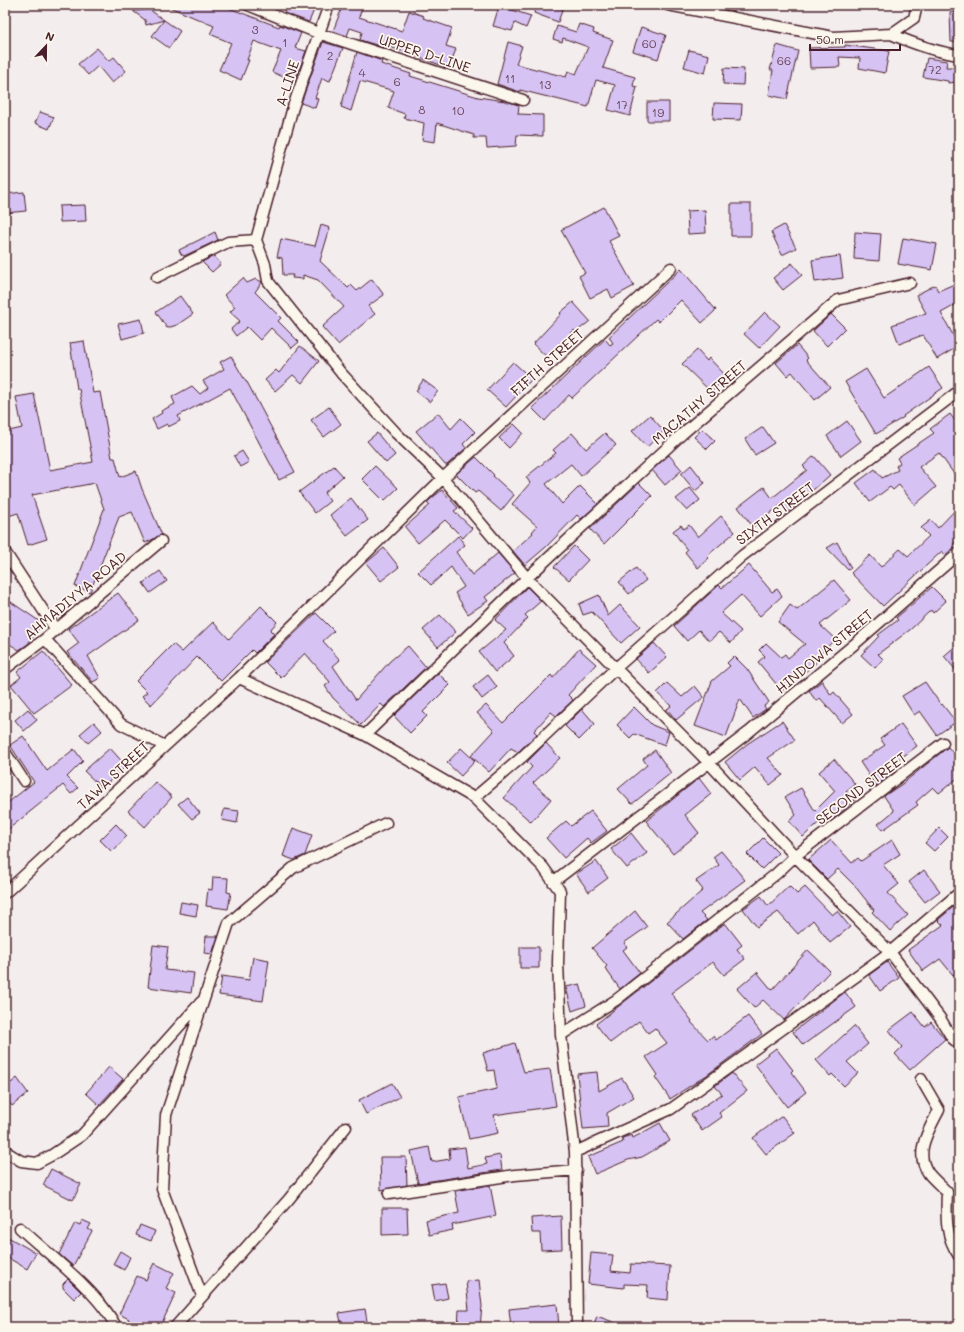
<svg xmlns="http://www.w3.org/2000/svg" width="964" height="1332" viewBox="0 0 964 1332" font-family="Mali,sans-serif">
<style>
.building{fill:#d6c3f4;stroke:#4a1f2b}
.lines{fill:none;stroke-linecap:round;stroke-linejoin:round}
.street-casing{stroke:#4a1f2b;stroke-width:13}
.street{stroke:#fbf7ec;stroke-width:10}
.labels{text-anchor:middle;dominant-baseline:central;stroke-width:3.5;stroke-linejoin:round;paint-order:stroke}
.number-label{font-size:12px;fill:#6d485d}
.street-label{font-size:14px;fill:#4a1f2b;stroke:#fbf7ec}
</style>
<rect width="100%" height="100%" fill="#f4edee"/>
<filter id="ink" filterUnits="userSpaceOnUse"><feTurbulence type="fractalNoise" baseFrequency=".025" numOctaves="2"/><feDisplacementMap in="SourceGraphic" scale="8" xChannelSelector="R" yChannelSelector="G"/><feConvolveMatrix kernelMatrix="1 2 1 2 8 2 1 2 1" color-interpolation-filters="sRGB"/></filter>
<g filter="url(#ink)">
<path class="building" d="M 165,5 L 221,5 L 279,27 L 280,25 L 301,33 L 295,48 L 306,51 L 295,82 L 272,72 L 281,51 L 254,41 L 247,60 L 249,60 L 241,80 L 219,70 L 231,43 L 210,34 L 214,26 Z
M 287,5 L 316,5 L 309,22 L 284,13 Z
M 343,5 L 363,5 L 359,17 L 402,31 L 409,11 L 424,16 L 423,18 L 452,28 L 446,46 L 456,49 L 449,68 L 387,46 L 386,48 L 360,40 L 362,32 L 350,28 L 347,36 L 333,31 Z
M 536,5 L 564,5 L 558,22 L 534,13 Z
M 499,6 L 531,16 L 526,28 L 515,23 L 512,31 L 493,26 Z
M 150,10 L 164,20 L 146,25 L 145,20 L 133,11 Z
M 950,12 L 959,13 L 959,42 L 951,42 Z
M 164,20 L 180,31 L 169,48 L 152,36 Z
M 579,24 L 594,29 L 593,33 L 613,40 L 603,68 L 635,77 L 633,86 L 637,87 L 630,116 L 608,110 L 615,85 L 596,80 L 588,107 L 520,90 L 520,92 L 497,84 L 508,42 L 522,46 L 516,64 L 566,77 L 568,71 L 576,74 L 588,47 L 563,38 L 562,42 L 553,39 L 557,26 L 576,32 Z
M 641,27 L 666,35 L 658,59 L 633,51 Z
M 323,42 L 343,48 L 330,81 L 322,78 L 315,98 L 318,99 L 315,108 L 301,103 Z
M 777,45 L 798,51 L 787,99 L 769,95 L 773,70 L 770,70 Z
M 845,45 L 889,51 L 885,73 L 859,68 L 860,58 L 839,57 L 840,67 L 810,68 L 809,48 L 845,47 Z
M 97,48 L 109,61 L 114,57 L 126,71 L 112,83 L 98,66 L 88,75 L 78,64 Z
M 689,50 L 709,55 L 705,73 L 684,67 Z
M 357,52 L 382,61 L 381,64 L 411,74 L 410,76 L 478,97 L 505,101 L 519,105 L 518,114 L 543,115 L 543,136 L 517,135 L 516,146 L 487,148 L 486,138 L 474,138 L 474,135 L 437,123 L 435,142 L 422,140 L 424,123 L 404,118 L 405,114 L 388,108 L 394,91 L 360,81 L 351,111 L 341,107 Z
M 927,58 L 947,61 L 946,67 L 956,67 L 957,82 L 948,83 L 948,81 L 923,77 Z
M 724,68 L 744,69 L 743,85 L 723,84 Z
M 647,102 L 669,102 L 669,121 L 647,121 Z
M 714,103 L 742,104 L 741,120 L 713,119 Z
M 40,112 L 54,117 L 49,129 L 35,123 Z
M 24,192 L 26,211 L 5,213 L 5,194 Z
M 731,204 L 751,204 L 751,236 L 731,236 Z
M 85,205 L 86,221 L 60,222 L 59,206 Z
M 604,207 L 619,236 L 609,241 L 634,286 L 612,298 L 608,289 L 590,298 L 579,276 L 585,273 L 561,230 Z
M 705,210 L 706,233 L 688,234 L 687,211 Z
M 321,225 L 330,228 L 320,261 L 348,288 L 351,285 L 357,291 L 372,279 L 384,295 L 368,306 L 375,314 L 338,345 L 322,327 L 344,307 L 318,280 L 303,275 L 303,279 L 292,278 L 293,275 L 283,275 L 282,258 L 277,257 L 281,239 L 315,246 Z
M 784,225 L 796,248 L 782,255 L 771,232 Z
M 215,232 L 218,240 L 184,256 L 181,254 L 179,250 Z
M 855,232 L 881,234 L 879,261 L 854,259 Z
M 903,238 L 937,244 L 932,270 L 898,264 Z
M 214,256 L 221,264 L 212,272 L 202,262 Z
M 840,256 L 843,278 L 815,282 L 812,260 Z
M 792,263 L 802,275 L 783,290 L 773,278 Z
M 681,269 L 716,310 L 702,323 L 681,300 L 659,322 L 656,319 L 572,398 L 569,395 L 545,421 L 532,408 L 605,339 L 610,345 L 613,343 L 609,337 Z
M 243,278 L 247,283 L 256,279 L 262,282 L 255,292 L 281,318 L 278,321 L 299,342 L 292,348 L 271,328 L 260,340 L 247,327 L 236,336 L 231,329 L 240,321 L 230,312 L 235,307 L 224,295 Z
M 959,282 L 959,303 L 941,313 L 959,346 L 937,359 L 923,335 L 899,344 L 892,325 L 926,313 L 916,295 L 935,285 L 938,291 Z
M 180,296 L 193,314 L 177,325 L 167,328 L 156,312 Z
M 573,302 L 590,321 L 576,332 L 574,330 L 548,358 L 533,344 L 561,314 L 560,313 Z
M 765,312 L 780,326 L 759,348 L 744,334 Z
M 831,314 L 845,328 L 827,346 L 813,331 Z
M 141,319 L 144,333 L 122,339 L 118,324 Z
M 84,341 L 93,393 L 100,392 L 112,458 L 115,458 L 120,477 L 136,471 L 142,489 L 162,535 L 145,543 L 132,512 L 119,517 L 90,592 L 75,586 L 104,509 L 95,483 L 32,495 L 47,539 L 28,545 L 18,513 L 5,517 L 5,495 L 7,494 L 5,486 L 5,432 L 22,428 L 16,397 L 34,394 L 50,470 L 93,462 L 79,389 L 77,389 L 70,343 Z
M 797,345 L 808,358 L 806,360 L 830,387 L 815,400 L 792,372 L 787,376 L 776,363 Z
M 300,346 L 319,361 L 302,383 L 293,375 L 275,391 L 265,380 L 276,370 L 279,373 Z
M 697,350 L 707,361 L 709,358 L 727,377 L 711,392 L 682,364 Z
M 231,356 L 246,382 L 247,382 L 295,472 L 279,480 L 230,388 L 178,416 L 180,421 L 168,427 L 167,424 L 157,429 L 152,419 L 162,413 L 161,411 L 175,404 L 172,397 L 192,386 L 200,394 L 208,388 L 203,381 L 224,369 L 220,362 Z
M 513,362 L 532,379 L 506,407 L 487,390 Z
M 929,367 L 943,388 L 903,416 L 904,417 L 876,434 L 845,382 L 866,369 L 884,398 Z
M 423,380 L 438,391 L 430,402 L 416,391 Z
M 329,407 L 341,424 L 324,437 L 311,420 Z
M 438,413 L 451,429 L 461,418 L 475,432 L 463,444 L 466,448 L 447,465 L 445,465 L 416,431 Z
M 950,414 L 959,426 L 959,481 L 939,453 L 919,467 L 936,487 L 915,505 L 899,485 L 893,490 L 890,487 L 870,502 L 856,483 L 875,469 L 882,478 L 898,470 L 896,466 L 900,463 L 897,458 L 934,433 L 930,429 Z
M 650,415 L 664,431 L 647,447 L 632,431 Z
M 847,421 L 861,441 L 841,456 L 827,436 Z
M 514,424 L 523,433 L 509,448 L 499,438 Z
M 763,427 L 774,443 L 755,455 L 745,439 Z
M 702,429 L 715,441 L 707,449 L 694,437 Z
M 377,433 L 395,455 L 386,463 L 367,441 Z
M 572,433 L 586,449 L 605,433 L 616,445 L 581,476 L 571,464 L 546,484 L 562,504 L 580,486 L 598,504 L 581,519 L 577,515 L 546,547 L 525,565 L 513,551 L 533,533 L 532,532 L 537,526 L 512,504 L 530,483 L 526,477 L 556,453 L 553,450 Z
M 242,451 L 249,462 L 240,467 L 234,456 Z
M 669,455 L 682,470 L 665,485 L 652,470 Z
M 814,456 L 830,475 L 788,512 L 782,504 L 753,527 L 738,507 L 764,487 L 772,498 L 807,470 L 803,466 Z
M 476,457 L 494,475 L 493,476 L 514,495 L 501,511 L 478,491 L 475,493 L 456,474 Z
M 691,465 L 705,483 L 695,491 L 681,474 Z
M 334,466 L 343,476 L 324,493 L 330,501 L 315,513 L 299,492 Z
M 375,466 L 398,488 L 384,501 L 362,479 Z
M 639,483 L 652,496 L 604,544 L 590,529 Z
M 690,488 L 700,500 L 687,511 L 676,499 Z
M 442,490 L 458,508 L 454,511 L 472,528 L 463,538 L 445,520 L 418,543 L 405,527 L 430,505 L 427,502 Z
M 351,498 L 368,520 L 347,536 L 330,515 Z
M 959,506 L 959,538 L 953,544 L 955,547 L 945,555 L 942,551 L 883,606 L 851,573 L 870,555 L 881,567 L 900,549 L 908,556 L 929,536 L 921,528 L 931,520 L 938,528 Z
M 721,516 L 735,532 L 707,556 L 709,558 L 698,568 L 685,552 L 687,550 L 673,531 L 681,525 L 684,529 L 689,525 L 698,537 Z
M 458,536 L 465,545 L 456,552 L 472,575 L 498,553 L 515,573 L 485,597 L 488,601 L 468,614 L 455,593 L 464,587 L 451,567 L 431,585 L 418,572 Z
M 837,542 L 851,568 L 848,570 L 827,548 Z
M 574,546 L 588,560 L 569,580 L 554,567 Z
M 384,548 L 399,567 L 381,581 L 366,563 Z
M 749,565 L 772,592 L 777,589 L 782,596 L 760,616 L 741,595 L 721,613 L 741,631 L 731,643 L 719,632 L 709,641 L 699,630 L 687,641 L 674,626 L 719,585 L 722,588 Z
M 636,568 L 646,580 L 629,594 L 619,582 Z
M 160,571 L 167,581 L 150,593 L 143,583 Z
M 834,580 L 851,600 L 820,625 L 835,639 L 814,661 L 816,663 L 782,691 L 758,662 L 765,656 L 759,650 L 766,643 L 781,657 L 785,654 L 788,658 L 805,644 L 778,622 L 790,605 L 797,610 Z
M 527,587 L 541,601 L 525,615 L 528,618 L 504,643 L 514,656 L 495,672 L 479,652 L 506,630 L 495,620 Z
M 932,587 L 946,601 L 933,613 L 931,610 L 911,629 L 878,654 L 883,659 L 875,668 L 861,655 L 879,636 L 878,635 L 898,620 L 896,618 Z
M 118,593 L 139,620 L 88,656 L 100,678 L 93,682 L 67,652 L 79,643 L 68,629 Z
M 599,595 L 608,616 L 620,605 L 640,626 L 621,643 L 592,612 L 583,615 L 579,604 Z
M 5,598 L 42,623 L 28,644 L 19,650 L 5,641 Z
M 261,606 L 277,622 L 270,630 L 274,634 L 255,653 L 252,650 L 221,681 L 197,657 L 151,705 L 142,696 L 147,692 L 136,681 L 173,644 L 182,652 L 213,622 L 229,639 Z
M 316,613 L 334,631 L 323,641 L 340,660 L 333,666 L 356,700 L 390,661 L 408,646 L 426,667 L 384,707 L 381,704 L 361,725 L 333,698 L 325,686 L 330,682 L 305,653 L 281,678 L 265,662 Z
M 440,615 L 456,632 L 438,647 L 423,630 Z
M 654,643 L 667,657 L 649,673 L 636,659 Z
M 959,643 L 959,674 L 944,656 Z
M 579,649 L 596,664 L 568,695 L 573,700 L 556,716 L 551,712 L 534,731 L 537,734 L 518,752 L 511,748 L 489,772 L 471,756 L 494,731 L 477,713 L 486,705 L 503,723 L 551,675 L 553,678 Z
M 43,651 L 72,685 L 34,713 L 11,685 L 21,677 L 17,672 Z
M 734,656 L 747,669 L 769,702 L 764,706 L 766,709 L 753,718 L 740,699 L 726,737 L 695,726 L 712,681 L 730,666 L 727,663 Z
M 438,673 L 450,685 L 423,712 L 427,716 L 410,733 L 394,716 Z
M 488,675 L 497,687 L 482,699 L 473,687 Z
M 822,681 L 831,695 L 834,692 L 853,714 L 842,723 L 820,698 L 816,701 L 809,691 Z
M 925,682 L 941,705 L 942,704 L 956,722 L 937,735 L 920,711 L 914,715 L 902,696 Z
M 667,683 L 682,697 L 695,686 L 704,697 L 676,720 L 667,709 L 671,706 L 657,693 Z
M 634,707 L 652,725 L 669,732 L 665,745 L 634,734 L 630,738 L 617,725 Z
M 28,709 L 37,720 L 24,731 L 15,720 Z
M 582,709 L 595,724 L 579,740 L 565,726 Z
M 782,721 L 795,740 L 768,758 L 783,775 L 770,785 L 755,767 L 740,780 L 725,762 L 747,744 Z
M 94,722 L 102,731 L 88,743 L 80,734 Z
M 901,724 L 917,746 L 894,763 L 895,765 L 891,768 L 894,772 L 876,786 L 860,762 L 885,745 L 880,739 Z
M 23,736 L 47,771 L 74,749 L 83,761 L 67,777 L 78,788 L 71,794 L 63,785 L 5,832 L 5,805 L 34,782 L 10,745 Z
M 546,743 L 560,758 L 533,783 L 551,799 L 531,822 L 504,798 L 532,767 L 527,762 Z
M 948,747 L 959,760 L 959,777 L 939,793 L 933,787 L 916,802 L 918,805 L 883,830 L 878,824 L 894,811 L 884,796 L 902,784 Z
M 110,748 L 126,766 L 102,788 L 84,771 Z
M 461,748 L 475,761 L 461,776 L 447,763 Z
M 655,750 L 671,773 L 632,804 L 618,789 L 647,765 L 643,759 Z
M 834,759 L 855,784 L 846,792 L 855,800 L 832,820 L 827,815 L 803,837 L 789,821 L 796,815 L 785,797 L 801,788 L 815,811 L 835,791 L 819,772 Z
M 699,778 L 711,794 L 685,815 L 699,833 L 673,854 L 646,821 Z
M 155,782 L 172,797 L 145,827 L 128,811 Z
M 187,797 L 200,813 L 192,819 L 178,804 Z
M 224,809 L 239,811 L 237,823 L 222,820 Z
M 591,811 L 607,831 L 591,843 L 587,838 L 564,858 L 546,838 L 566,821 L 571,826 Z
M 116,824 L 127,836 L 112,852 L 100,840 Z
M 293,828 L 312,835 L 305,855 L 294,860 L 283,856 Z
M 939,828 L 948,837 L 934,851 L 925,843 Z
M 631,833 L 647,853 L 627,868 L 611,849 Z
M 763,838 L 778,853 L 762,869 L 747,854 Z
M 831,840 L 852,863 L 858,858 L 861,861 L 892,840 L 900,854 L 883,865 L 899,884 L 888,893 L 908,915 L 890,931 L 872,912 L 874,910 L 854,885 L 838,869 L 827,879 L 808,860 Z
M 721,851 L 745,880 L 700,913 L 707,920 L 683,939 L 667,922 L 703,890 L 696,881 L 719,865 L 713,857 Z
M 596,861 L 608,878 L 589,892 L 576,874 Z
M 924,870 L 940,891 L 925,902 L 909,882 Z
M 213,877 L 228,878 L 227,892 L 231,893 L 228,909 L 206,906 L 208,889 L 212,890 Z
M 789,886 L 797,894 L 805,887 L 832,915 L 837,911 L 850,927 L 830,943 L 813,920 L 798,934 L 778,912 L 757,927 L 743,909 L 761,896 L 768,906 Z
M 181,902 L 198,905 L 196,916 L 179,913 Z
M 959,902 L 959,971 L 953,975 L 940,959 L 923,971 L 908,950 L 943,925 L 938,920 Z
M 635,911 L 647,927 L 624,943 L 627,947 L 623,950 L 640,973 L 620,989 L 605,968 L 607,966 L 592,948 Z
M 725,923 L 742,945 L 737,949 L 745,959 L 724,975 L 713,962 L 671,993 L 692,1021 L 691,1022 L 708,1040 L 713,1036 L 716,1040 L 748,1016 L 762,1034 L 707,1075 L 670,1099 L 655,1077 L 658,1075 L 646,1057 L 667,1043 L 655,1028 L 648,1033 L 639,1021 L 610,1043 L 596,1024 Z
M 206,936 L 218,936 L 212,954 L 204,953 Z
M 153,945 L 168,947 L 165,970 L 194,973 L 191,993 L 148,987 Z
M 520,947 L 539,947 L 539,968 L 520,968 Z
M 808,950 L 830,971 L 784,1020 L 763,1000 L 754,1008 L 737,989 L 757,972 L 772,990 Z
M 253,957 L 269,960 L 263,1001 L 219,995 L 222,976 L 249,980 Z
M 887,962 L 899,978 L 880,991 L 869,975 Z
M 580,984 L 586,1006 L 572,1011 L 566,987 Z
M 845,992 L 856,1007 L 803,1045 L 793,1032 Z
M 913,1012 L 925,1027 L 931,1022 L 945,1039 L 910,1070 L 895,1054 L 902,1047 L 889,1030 Z
M 854,1026 L 868,1044 L 847,1062 L 858,1073 L 844,1086 L 832,1074 L 830,1076 L 816,1060 Z
M 515,1043 L 524,1072 L 550,1069 L 556,1106 L 494,1115 L 498,1133 L 469,1139 L 459,1097 L 497,1089 L 494,1070 L 488,1071 L 483,1053 Z
M 776,1048 L 793,1070 L 791,1072 L 806,1092 L 787,1107 L 755,1064 Z
M 109,1067 L 123,1079 L 99,1105 L 86,1093 Z
M 597,1072 L 599,1091 L 622,1078 L 634,1097 L 607,1113 L 608,1127 L 583,1129 L 577,1074 Z
M 732,1073 L 747,1091 L 719,1113 L 722,1117 L 702,1131 L 691,1115 L 722,1094 L 715,1086 Z
M 5,1076 L 11,1083 L 17,1078 L 28,1093 L 12,1106 L 5,1097 Z
M 392,1083 L 400,1097 L 366,1114 L 359,1100 Z
M 782,1116 L 795,1133 L 766,1154 L 753,1138 Z
M 660,1123 L 670,1141 L 642,1157 L 628,1160 L 595,1174 L 588,1157 L 623,1142 L 622,1138 L 632,1135 L 633,1138 Z
M 429,1147 L 432,1162 L 450,1159 L 449,1149 L 465,1147 L 468,1168 L 487,1164 L 485,1158 L 500,1155 L 502,1170 L 418,1183 L 411,1151 Z
M 380,1157 L 406,1157 L 407,1185 L 381,1190 Z
M 51,1169 L 81,1184 L 73,1200 L 43,1185 Z
M 490,1185 L 496,1216 L 452,1225 L 453,1230 L 429,1235 L 426,1220 L 459,1213 L 455,1191 Z
M 382,1208 L 407,1208 L 408,1234 L 382,1235 Z
M 561,1216 L 562,1249 L 541,1250 L 540,1233 L 532,1233 L 531,1218 Z
M 82,1220 L 91,1224 L 88,1229 L 92,1231 L 73,1266 L 59,1254 L 75,1223 L 80,1225 Z
M 140,1225 L 155,1231 L 151,1241 L 136,1235 Z
M 8,1237 L 36,1253 L 27,1269 L 5,1256 L 5,1242 Z
M 120,1251 L 130,1257 L 124,1270 L 113,1264 Z
M 591,1253 L 613,1255 L 611,1271 L 630,1273 L 631,1264 L 670,1266 L 668,1300 L 647,1298 L 648,1285 L 624,1284 L 624,1288 L 588,1284 Z
M 154,1263 L 174,1273 L 166,1288 L 176,1293 L 160,1327 L 125,1327 L 129,1319 L 119,1314 L 137,1276 L 146,1280 Z
M 68,1279 L 81,1292 L 74,1299 L 63,1288 L 63,1284 Z
M 479,1280 L 482,1306 L 480,1327 L 458,1327 L 459,1310 L 469,1310 L 466,1281 Z
M 445,1283 L 448,1298 L 435,1301 L 432,1285 Z
M 557,1304 L 559,1327 L 511,1327 L 509,1309 Z
M 365,1309 L 368,1327 L 342,1327 L 339,1313 Z
M 597,1316 L 624,1326 L 624,1327 L 593,1327 Z"/>
<g class="lines">
<defs>
<path id="street" d="M 248,5 L 318,33 L 523,100
M 329,5 L 293,107 L 256,240 L 265,264 L 268,281 L 341,373 L 396,433 L 443,478 L 527,578 L 709,763 L 795,856 L 890,952 L 671,1109 L 575,1152
M 668,5 L 833,37 L 891,34 L 914,18 L 917,5
M 891,34 C 914,44 935,52 959,55
M 157,277 L 228,242 L 256,240
M 5,552 L 56,630
M 45,639 L 121,724 L 165,746
M 5,669 L 45,639 L 161,541
M 239,678 L 365,735 L 474,798 L 543,867 L 560,891 L 558,963 L 561,1035 L 575,1152 L 577,1327
M 365,735 L 527,578 L 682,434 L 838,300 L 910,283
M 5,752 L 24,781
M 474,798 L 521,758 L 616,668 L 742,556 L 959,391
M 553,882 L 749,732 L 857,642 L 959,553
M 5,893 L 239,678 L 443,478 L 671,268
M 959,893 L 890,952 L 940,1018 L 952,1038 L 959,1044
M 561,1035 L 616,1000 L 776,874 L 795,856 L 943,743
M 921,1079 L 939,1110 C 929,1130 913,1153 929,1174 C 934,1180 941,1186 947,1192 C 946,1216 945,1236 959,1256
M 5,1149 L 8,1153 L 21,1161 L 37,1163 L 52,1155 L 82,1135 L 201,1002
M 389,1194 L 515,1175 L 576,1170
M 20,1228 C 49,1255 99,1292 116,1327
M 202,1296 L 162,1189 L 166,1115 L 229,923 L 293,868 L 386,823
M 175,1327 L 289,1199 L 346,1127"/>
</defs>
<use href="#street" class="street-casing"/>
<use href="#street" class="street"/>
</g>
</g>
<g class="labels">
<g class="number-label">
<text x="255" y="29">3</text>
<text x="285" y="42">1</text>
<text x="649" y="43">60</text>
<text x="330" y="55">2</text>
<text x="784" y="60">66</text>
<text x="935" y="69">72</text>
<text x="362" y="72">4</text>
<text x="510" y="78">11</text>
<text x="397" y="81">6</text>
<text x="545" y="84">13</text>
<text x="622" y="104">17</text>
<text x="422" y="109">8</text>
<text x="458" y="110">10</text>
<text x="658" y="112">19</text>
</g>
<g class="street-label">
<text transform="translate(425 53) rotate(18)">UPPER D-LINE</text>
<text transform="translate(287 83) rotate(-72)">A-LINE</text>
<text transform="translate(547 362) rotate(-42)">FIFTH STREET</text>
<text transform="translate(699 402) rotate(-41)">MACATHY STREET</text>
<text transform="translate(775 513) rotate(-37)">SIXTH STREET</text>
<text transform="translate(75 595) rotate(-40)">AHMADIYYA ROAD</text>
<text transform="translate(824 651) rotate(-40)">HINDOWA STREET</text>
<text transform="translate(113 775) rotate(-43)">TAWA STREET</text>
<text transform="translate(861 788) rotate(-37)">SECOND STREET</text>
</g>
</g>
<rect width="964" height="1332" fill="none" stroke="#fbf7ec" stroke-width="20"/>
<rect x="10" y="10" width="944" height="1312" fill="none" stroke="#4a1f2b" stroke-width="1.5" filter="url(#ink)"/>
<g transform="translate(46 46) rotate(22)" stroke="#fbf7ec" stroke-width="3" paint-order="stroke">
<path d="M0-3L7 15L0 10L-7 15Z" fill="#4a1f2b"/>
<text y="-6" font-size="11" font-weight="bold" text-anchor="middle" fill="#4a1f2b">N</text>
</g>
<path d="M810 44v6h90v-6" fill="none" stroke="#4a1f2b" stroke-width="2"/>
<text x="816" y="44" font-size="12" fill="#4a1f2b" stroke="#fbf7ec" stroke-width="3" paint-order="stroke">50 m</text>
</svg>
